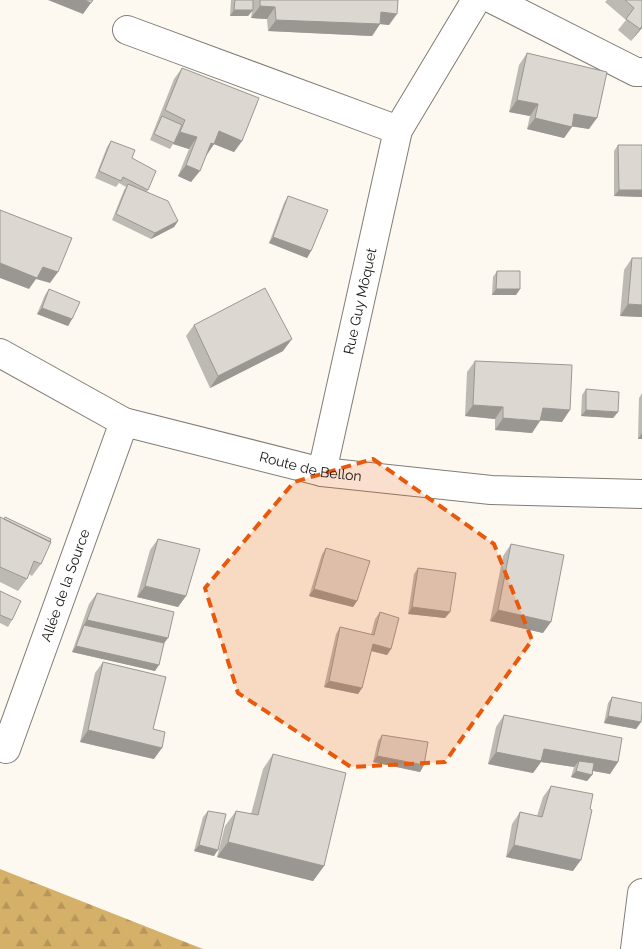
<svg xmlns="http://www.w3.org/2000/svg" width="642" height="949" viewBox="0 0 642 949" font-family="Raleway,sans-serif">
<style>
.forest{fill:url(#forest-firs)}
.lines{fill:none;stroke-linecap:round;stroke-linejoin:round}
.minor-casing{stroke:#817d76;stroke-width:30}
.minor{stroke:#fff;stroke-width:28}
.wall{fill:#bdbab4}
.shaded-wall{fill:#9a9792}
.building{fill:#dcd8d1;stroke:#9a9792}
.marked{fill:#e8590c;fill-opacity:0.2;stroke:#e8590c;stroke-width:4;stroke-dasharray:10 6;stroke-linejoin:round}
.labels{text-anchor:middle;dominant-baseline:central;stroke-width:4.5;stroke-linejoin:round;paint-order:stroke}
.street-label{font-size:14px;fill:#161513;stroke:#fff}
</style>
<defs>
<pattern id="forest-firs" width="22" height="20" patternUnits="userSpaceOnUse" patternTransform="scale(1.25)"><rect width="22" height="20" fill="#d5b069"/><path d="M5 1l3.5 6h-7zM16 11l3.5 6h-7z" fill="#b6965a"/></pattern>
</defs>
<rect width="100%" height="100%" fill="#fdf9f1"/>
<path class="forest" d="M 0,869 L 203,949 L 0,949 Z"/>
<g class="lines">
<defs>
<g id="minor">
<path d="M 494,0 L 636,72 L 642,72"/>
<path d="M 127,30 L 398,130"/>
<path id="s1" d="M 0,353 L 124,422 L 322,472 L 491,490 L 642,494"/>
<path id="s2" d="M 322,472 L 398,130 L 476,0"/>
<path id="s3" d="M 6,749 L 124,422"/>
<path d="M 635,949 L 642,893"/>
</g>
</defs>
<use href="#minor" class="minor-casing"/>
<use href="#minor" class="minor"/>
</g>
<path class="wall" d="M 231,0 L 398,0 L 389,25 L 380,24 L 372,36 L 268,31 L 267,19 L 251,18 L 252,11 L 248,16 L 230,16 Z
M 607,0 L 642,0 L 642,28 L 631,41 L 618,30 L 626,20 L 605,2 Z
M 527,53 L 589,129 L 572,126 L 564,138 L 527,129 L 530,116 L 509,112 L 519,65 Z
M 182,68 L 242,141 L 234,152 L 214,144 L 206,156 L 191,182 L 178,176 L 189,149 L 173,144 L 170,149 L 150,140 L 174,79 Z
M 111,141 L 132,158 L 148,190 L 147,192 L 178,221 L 174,227 L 151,239 L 112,220 L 124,190 L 126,187 L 119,183 L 116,187 L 95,178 L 107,147 Z
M 618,145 L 642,145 L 642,197 L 614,196 L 614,151 Z
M 288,196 L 311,251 L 307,258 L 269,243 L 284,203 Z
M 632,258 L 642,258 L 642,317 L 620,316 L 624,270 Z
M 497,271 L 520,289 L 516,295 L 492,295 L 493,277 Z
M 49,289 L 72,319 L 68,326 L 37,314 L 45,295 Z
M 194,325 L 283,351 L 210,388 L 186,336 Z
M 475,361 L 562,422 L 540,420 L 532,433 L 495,430 L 495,419 L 465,416 L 467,372 Z
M 586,389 L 618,412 L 613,418 L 581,416 L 582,395 Z
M 642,393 L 642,439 L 638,439 L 639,398 Z
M 0,517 L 41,564 L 32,576 L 29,574 L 27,579 L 18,591 L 0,582 Z
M 158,539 L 186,596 L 178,607 L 137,597 L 150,550 Z
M 511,544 L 543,633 L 490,621 L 503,556 Z
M 326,548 L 357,601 L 353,607 L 309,596 L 322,554 Z
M 418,568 L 450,612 L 445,618 L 408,614 L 414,574 Z
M 0,591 L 12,620 L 8,627 L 0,623 Z
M 97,593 L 164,643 L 155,671 L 72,652 L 89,604 Z
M 380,612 L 391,649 L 387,655 L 371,651 L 362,688 L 358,694 L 324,687 L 336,634 L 340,627 L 371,635 L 375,619 Z
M 103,662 L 154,759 L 80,742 L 95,673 Z
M 612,697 L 641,722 L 636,729 L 604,723 L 608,703 Z
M 504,715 L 618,762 L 610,774 L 593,771 L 592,775 L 587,781 L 571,777 L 574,767 L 541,762 L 533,773 L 488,764 L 496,727 Z
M 382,735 L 424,765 L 420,772 L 373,762 L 378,741 Z
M 273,754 L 324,866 L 313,881 L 217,857 L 225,826 L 236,811 L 251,814 L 263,769 Z
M 551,786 L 573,871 L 506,857 L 512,824 L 520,812 L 537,816 L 543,797 Z
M 208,811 L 214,856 L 194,851 L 203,817 Z"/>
<path class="shaded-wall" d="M 48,0 L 85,0 L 91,3 L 83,14 Z
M 260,6 L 275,7 L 267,19 L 251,18 Z
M 234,10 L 253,10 L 248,16 L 230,16 Z
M 381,12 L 397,14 L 389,25 L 380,24 L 372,36 L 268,31 L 276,20 Z
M 642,26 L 642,28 L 631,41 Z
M 517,100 L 538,104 L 530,116 L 509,112 Z
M 574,114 L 597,118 L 589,129 L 569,126 L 572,127 L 564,138 L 527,129 L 535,118 Z
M 219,131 L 242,141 L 234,152 L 211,143 Z
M 180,132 L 197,137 L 189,149 L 173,144 L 174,143 L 173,142 Z
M 211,143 L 214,144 L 206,156 Z
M 186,165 L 200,171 L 191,182 L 178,176 Z
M 619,190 L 642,190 L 642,197 L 614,196 Z
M 178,221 L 174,227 L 151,239 L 155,233 Z
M 273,237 L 311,251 L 307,258 L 269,243 Z
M 0,263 L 43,267 L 58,272 L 50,283 L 36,279 L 29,289 L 0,278 Z
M 496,289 L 520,289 L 516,295 L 492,295 Z
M 628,304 L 642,305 L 642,317 L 620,316 Z
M 42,308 L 72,319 L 68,326 L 37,314 Z
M 292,339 L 283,351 L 210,388 L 218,376 Z
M 473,405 L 503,407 L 495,419 L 465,416 Z
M 543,408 L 570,410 L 562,422 L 534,420 Z
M 586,410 L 618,412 L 613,418 L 581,416 Z
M 503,418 L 540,421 L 532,433 L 495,430 Z
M 642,433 L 642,439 L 638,439 Z
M 145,586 L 186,596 L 178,607 L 137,597 Z
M 314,589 L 357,601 L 353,607 L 309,596 Z
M 412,607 L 450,612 L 445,618 L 408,614 Z
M 498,610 L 551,622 L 543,633 L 490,621 Z
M 87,620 L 168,638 L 160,649 L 84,625 Z
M 373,644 L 391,649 L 387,655 L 368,650 Z
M 76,646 L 159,665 L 155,671 L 72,652 Z
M 329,681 L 362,688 L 358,694 L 324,687 Z
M 608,716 L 641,722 L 636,729 L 604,723 Z
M 88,730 L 162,748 L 154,759 L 80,742 Z
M 544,749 L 618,762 L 610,774 L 577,768 L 579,761 L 574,767 L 541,762 L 533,773 L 488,764 L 496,752 Z
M 377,756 L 424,765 L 420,772 L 373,762 Z
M 576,771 L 592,775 L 587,781 L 571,777 Z
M 228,842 L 324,866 L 313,881 L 217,857 Z
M 199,845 L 218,850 L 214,856 L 194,851 Z
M 514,845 L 581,860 L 573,871 L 506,857 Z"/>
<path class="building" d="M 85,0 L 93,0 L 91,3 Z
M 235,0 L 253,0 L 253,10 L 234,10 Z
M 260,0 L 398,0 L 397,14 L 381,12 L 380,24 L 276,20 L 275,7 L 260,6 Z
M 625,0 L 642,0 L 642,26 L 640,29 L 626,19 L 634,8 Z
M 527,53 L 607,72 L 597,118 L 574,114 L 572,127 L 535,118 L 538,104 L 517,100 Z
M 182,68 L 259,98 L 242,141 L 219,131 L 214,144 L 211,143 L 200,171 L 186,165 L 197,137 L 180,132 L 185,120 L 165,110 Z
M 162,116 L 182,125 L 174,143 L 154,134 Z
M 111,141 L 135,150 L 132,158 L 156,171 L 148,190 L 123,177 L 121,181 L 99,171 Z
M 618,145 L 642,145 L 642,190 L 619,190 Z
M 128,184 L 168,201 L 178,221 L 155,233 L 116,214 Z
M 288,196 L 328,210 L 311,251 L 273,237 Z
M 0,210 L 72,238 L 58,272 L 43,267 L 37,278 L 0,263 Z
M 632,258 L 642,258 L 642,305 L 628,304 Z
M 497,271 L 520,271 L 520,289 L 496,289 Z
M 265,288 L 292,339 L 218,376 L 194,325 Z
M 49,289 L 80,302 L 72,319 L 42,308 Z
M 475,361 L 572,365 L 570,410 L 543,408 L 540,421 L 503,418 L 503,407 L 473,405 Z
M 586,389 L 619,392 L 618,412 L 586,410 Z
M 0,517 L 51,542 L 41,564 L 34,561 L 27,579 L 0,567 Z
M 5,517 L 51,539 L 50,542 L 4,519 Z
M 158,539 L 200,549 L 186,596 L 145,586 Z
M 511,544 L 564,555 L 551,622 L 498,610 Z
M 326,548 L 370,561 L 357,601 L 314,589 Z
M 418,568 L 456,573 L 450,612 L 412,607 Z
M 0,591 L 21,601 L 12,620 L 0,615 Z
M 97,593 L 174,612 L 168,638 L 87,620 Z
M 380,612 L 399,618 L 391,649 L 373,644 L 362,688 L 329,681 L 340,627 L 374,635 Z
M 84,625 L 164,643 L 159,665 L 76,646 Z
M 103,662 L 166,677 L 153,729 L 165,732 L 162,748 L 88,730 Z
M 612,697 L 642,703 L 642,712 L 641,722 L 608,716 Z
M 504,715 L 622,738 L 618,762 L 544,749 L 541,761 L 496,752 Z
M 382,735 L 428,742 L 424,765 L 377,756 Z
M 273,754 L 346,773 L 324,866 L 228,842 L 236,811 L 258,815 Z
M 579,761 L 594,763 L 592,775 L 576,771 Z
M 551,786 L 593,794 L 590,809 L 592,810 L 581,860 L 514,845 L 520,812 L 542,817 Z
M 208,811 L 226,814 L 218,850 L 199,845 Z"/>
<path class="marked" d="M 373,459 L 494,544 L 532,640 L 445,762 L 351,767 L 238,693 L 205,588 L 294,482 Z"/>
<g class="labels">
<g class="street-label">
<text stroke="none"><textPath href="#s2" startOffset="175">Rue Guy Môquet</textPath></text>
<text stroke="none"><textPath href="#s1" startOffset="334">Route de Bellon</textPath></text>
<text stroke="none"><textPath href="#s3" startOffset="174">Allée de la Source</textPath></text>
</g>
</g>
</svg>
